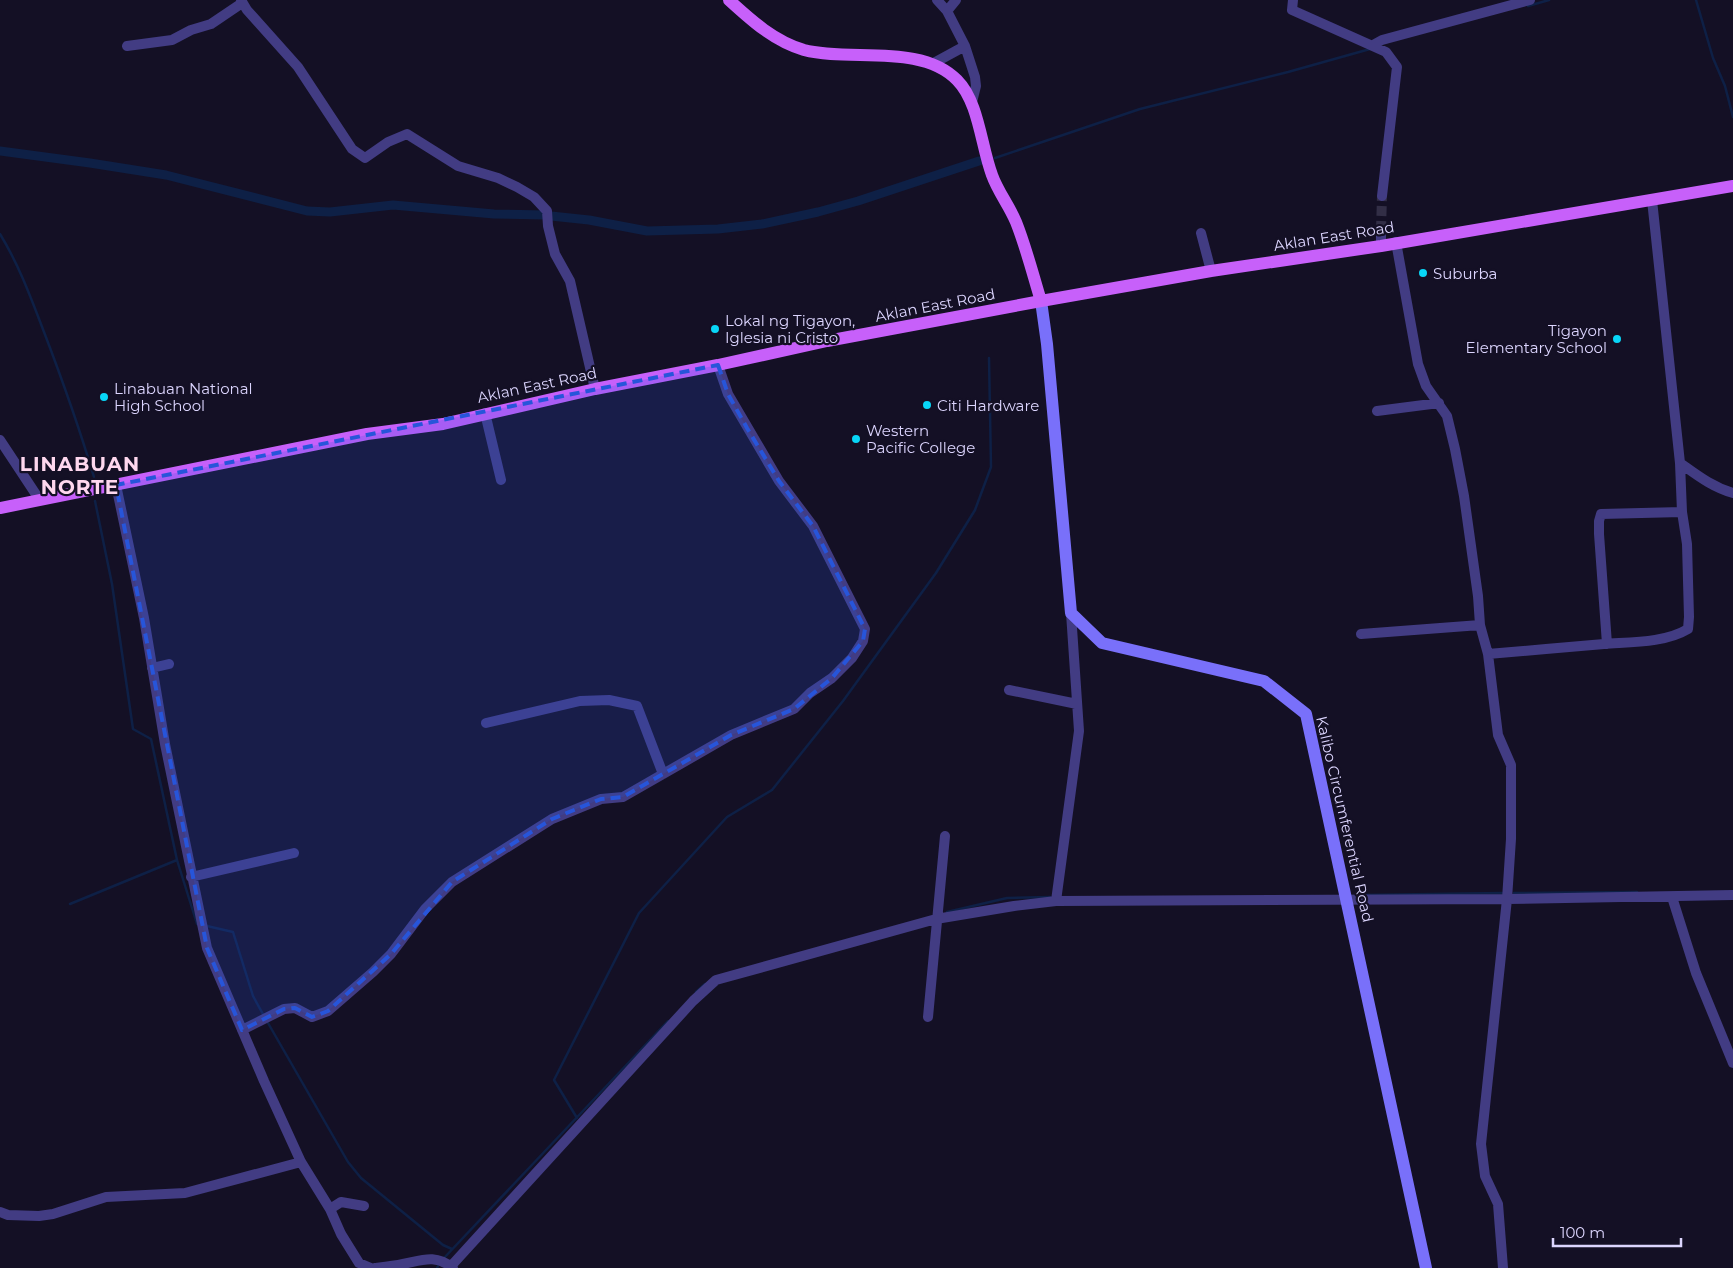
<svg xmlns="http://www.w3.org/2000/svg" width="1733" height="1268" viewBox="0 0 1733 1268" font-family="Montserrat,sans-serif">
<style>
.lines{fill:none;stroke-linecap:round;stroke-linejoin:round}
.stream{stroke:#0e2046;stroke-width:2.5}
.canal{stroke:#0e2046;stroke-width:9}
.minor-tunnel{stroke:#322e46;stroke-width:10;stroke-dasharray:10 5;stroke-linecap:butt}
.minor{stroke:#423c83;stroke-width:10}
.secondary{stroke:#7970fa;stroke-width:12}
.primary{stroke:#c760fa;stroke-width:12}
.marked{fill:#2755da;fill-opacity:0.2;stroke:#2755da;stroke-width:4;stroke-dasharray:10 6;stroke-linejoin:round}
.poi-dot{fill:#08d6f7;stroke:#141025;stroke-width:2}
.labels{text-anchor:middle;dominant-baseline:central;stroke-width:4.5;stroke-linejoin:round;paint-order:stroke}
.street-label{font-size:15px;fill:#dcd5fe;stroke:#141025}
.poi-label{font-size:15px;fill:#dcd5fe;stroke:#141025;text-anchor:start}
.district-label{font-size:20px;font-weight:bold;letter-spacing:1px;fill:#fed7ee;stroke:#141025}
</style>
<rect width="100%" height="100%" fill="#141025"/>
<g class="lines">
<path class="stream" d="M 1696,0 L 1713,58 L 1725,86 L 1733,117
M 1528,6 L 1549,0
M 995,158 L 1140,109 L 1288,72 L 1370,49
M 0,234 C 19,265 31,298 44,332 C 62,379 79,427 94,477
M 95,501 L 112,584 L 133,729 L 151,739 L 177,860 L 197,924 L 199,925
M 1514,893 L 1637,892
M 1362,895 L 1502,893
M 70,904 L 177,860
M 947,912 L 1007,898 L 1050,897
M 207,926 L 233,932 L 253,996 L 264,1016
M 696,992 L 705,984
M 268,1023 L 348,1162 L 361,1178 L 443,1245 L 452,1249
M 577,1118 L 554,1080 L 639,913 L 727,817 L 772,790 L 843,701 L 936,573 L 975,510 L 991,467 L 989,358
M 444,1258 L 668,1021
M 437,1268 L 438,1266"/>
<path class="canal" d="M 0,151 L 90,163 L 166,175 L 307,211 L 330,212 L 393,205 L 494,214 L 545,215
M 551,216 L 589,220 L 647,231 L 718,229 L 762,224 L 818,212 L 858,201 L 979,161"/>
<path class="minor-tunnel" d="M 1381,231 L 1382,196"/>
<path class="minor" d="M 241,0 L 247,10 L 298,67 L 352,149 L 365,158 L 388,142 L 407,134 L 458,166 L 498,178 L 517,187 L 534,197 L 547,211 L 548,226 L 555,254 L 570,281 L 595,389
M 937,0 L 947,11 L 965,46 L 975,77 L 976,86 L 972,102
M 1293,0 L 1292,10 L 1386,52 L 1397,67 L 1382,196
M 947,11 L 956,0
M 1373,45 L 1382,40 L 1530,0
M 127,46 L 172,40 L 191,30 L 211,24 L 242,3
M 932,64 L 965,46
M 1201,233 L 1211,271
M 1396,242 L 1418,364 L 1426,386 L 1447,416 L 1455,449 L 1464,496 L 1478,596 L 1480,625 L 1488,654 L 1498,735 L 1511,765 L 1511,839 L 1507,899 L 1481,1144 L 1485,1176 L 1498,1204 L 1503,1268
M 1381,246 L 1381,231
M 1377,411 L 1439,403
M 485,413 L 501,480
M 0,440 L 39,499
M 1680,463 C 1697,475 1712,487 1733,493
M 116,485 L 144,618 L 165,744 L 207,948 L 264,1081 L 301,1162 L 330,1209 L 341,1234 L 359,1263 L 371,1268
M 1361,634 L 1480,625
M 1607,644 L 1599,534 L 1599,521 L 1601,514 L 1682,512
M 1488,654 C 1527,651 1565,647 1604,644 C 1630,642 1665,643 1688,629 L 1689,617 L 1687,544 L 1682,512 L 1680,463 L 1652,200
M 152,668 L 169,664
M 1009,690 L 1077,704
M 486,723 L 580,701 L 609,700 L 637,706 L 663,774
M 191,877 L 294,853
M 1672,897 L 1696,973 L 1733,1063
M 1056,901 L 1079,731 L 1071,613
M 928,1017 L 945,836
M 242,1030 L 284,1009 L 295,1008 L 312,1017 L 328,1011 L 373,972 L 391,954 L 425,909 L 452,882 L 552,819 L 601,799 L 623,797 L 731,735 L 794,709 L 810,693 L 832,678 L 852,658 L 863,641 L 865,629 L 813,526 L 779,481 L 728,394 L 718,365
M 330,1209 L 341,1202 L 364,1206
M 0,1212 L 8,1215 L 39,1216 L 53,1214 L 106,1197 L 185,1193 L 301,1162
M 451,1266 L 693,1001 L 716,980 L 936,919 L 1014,906 L 1056,901 L 1507,899 L 1733,895
M 375,1268 C 384,1267 394,1266 403,1264 C 423,1260 435,1254 453,1268"/>
<path class="secondary" d="M 1041,301 L 1047,344 L 1071,613 L 1102,643 L 1264,681 L 1306,714 L 1426,1268"/>
<path class="primary" d="M 729,0 C 752,21 774,41 804,50 C 850,62 921,43 957,80 C 979,102 981,146 992,175 C 998,192 1009,205 1016,222 C 1026,247 1033,275 1041,301
M 0,508 L 367,434 L 443,424 L 595,389 L 718,365 L 827,341 L 1041,301 L 1211,271 L 1381,246 L 1733,186"/>
</g>
<path class="marked" d="M 718,365 L 728,394 L 747,428 L 779,481 L 813,526 L 865,629 L 863,641 L 832,678 L 794,709 L 731,735 L 623,797 L 601,799 L 552,819 L 452,882 L 391,954 L 328,1011 L 312,1017 L 295,1008 L 284,1009 L 242,1030 L 207,948 L 116,485 Z"/>
<g class="poi-dot">
<circle cx="1423" cy="273" r="5"/>
<circle cx="715" cy="329" r="5"/>
<circle cx="1617" cy="339" r="5"/>
<circle cx="104" cy="397" r="5"/>
<circle cx="927" cy="405" r="5"/>
<circle cx="856" cy="439" r="5"/>
</g>
<g class="labels">
<g class="street-label">
<text transform="translate(1334 236) rotate(-9)">Aklan East Road</text>
<text transform="translate(935 305) rotate(-11)">Aklan East Road</text>
<text transform="translate(537 385) rotate(-12)">Aklan East Road</text>
<text transform="translate(1345 819) rotate(77)">Kalibo Circumferential Road</text>
</g>
<g class="poi-label">
<text x="1433" y="273">Suburba</text>
<text x="725" y="320">Lokal ng Tigayon,<tspan x="725" dy="17">Iglesia ni Cristo</tspan></text>
<text x="1607" y="330" text-anchor="end">Tigayon<tspan x="1607" dy="17">Elementary School</tspan></text>
<text x="114" y="388">Linabuan National<tspan x="114" dy="17">High School</tspan></text>
<text x="937" y="405">Citi Hardware</text>
<text x="866" y="430">Western<tspan x="866" dy="17">Pacific College</tspan></text>
</g>
<g class="district-label">
<text x="80" y="464">LINABUAN<tspan x="80" dy="23">NORTE</tspan></text>
</g>
</g>
<path d="M1553 1238v8h128v-8" fill="none" stroke="#dcd5fe" stroke-width="2.5"/>
<text x="1560" y="1238" font-size="15" fill="#dcd5fe" stroke="#141025" stroke-width="4" paint-order="stroke">100 m</text>
</svg>
